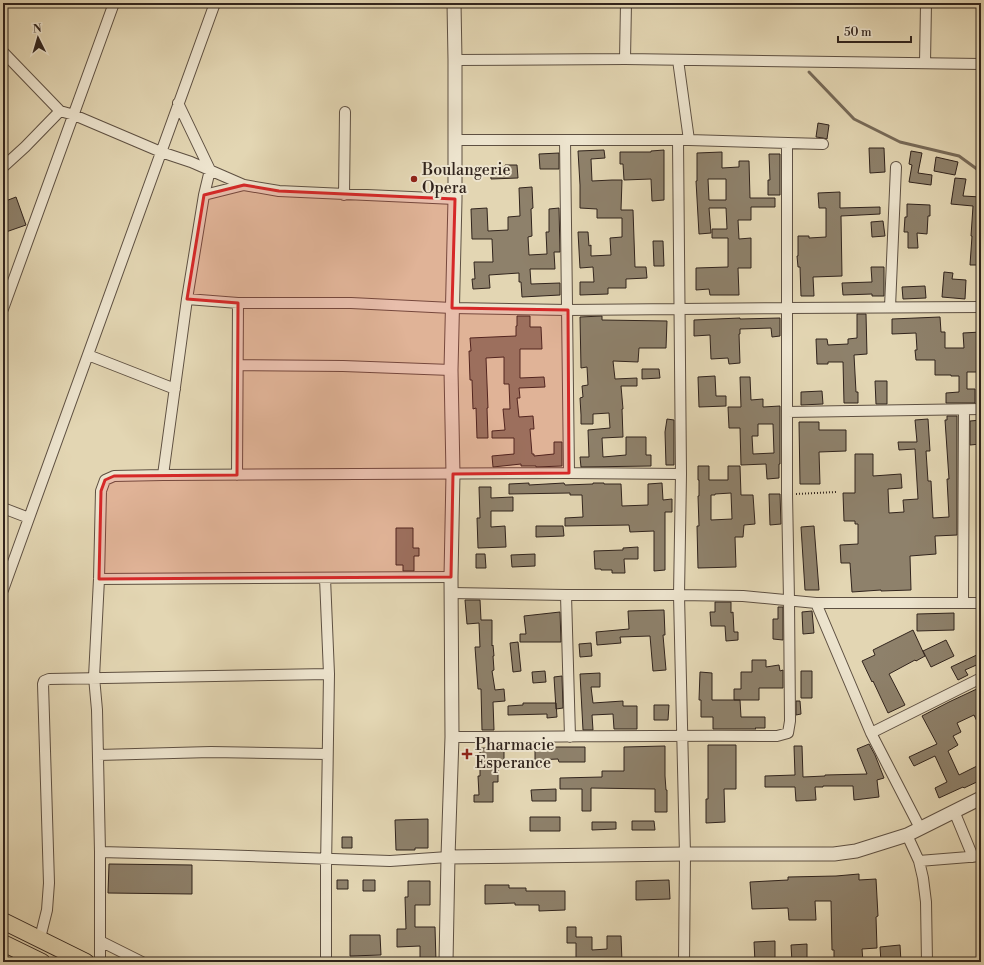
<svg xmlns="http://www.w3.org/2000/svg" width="984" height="965" viewBox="0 0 984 965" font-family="'Libre Bodoni',serif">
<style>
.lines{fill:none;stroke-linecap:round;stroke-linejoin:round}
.stream{stroke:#776a58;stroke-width:3}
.building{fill:#8e816b;stroke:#31241d;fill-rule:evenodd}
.minor-casing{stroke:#5e5042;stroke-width:12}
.tertiary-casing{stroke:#5e5042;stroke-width:15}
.primary-casing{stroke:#31241d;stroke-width:18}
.path{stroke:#31241d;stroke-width:2;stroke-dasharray:1 2;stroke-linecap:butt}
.minor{stroke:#ede4ce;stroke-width:10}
.tertiary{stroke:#ede4ce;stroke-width:13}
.primary{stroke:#e3d6b3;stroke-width:16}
.marked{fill:#d62828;fill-opacity:0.2;stroke:#d62828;stroke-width:3;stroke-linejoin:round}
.poi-dot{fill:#8f2418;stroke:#ede4ce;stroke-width:1.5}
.labels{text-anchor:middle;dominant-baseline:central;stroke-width:4;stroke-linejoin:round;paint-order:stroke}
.poi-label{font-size:16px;fill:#31241d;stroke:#ede4ce;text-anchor:start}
</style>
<rect width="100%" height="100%" fill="#e3d6b3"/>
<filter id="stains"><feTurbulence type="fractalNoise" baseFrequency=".005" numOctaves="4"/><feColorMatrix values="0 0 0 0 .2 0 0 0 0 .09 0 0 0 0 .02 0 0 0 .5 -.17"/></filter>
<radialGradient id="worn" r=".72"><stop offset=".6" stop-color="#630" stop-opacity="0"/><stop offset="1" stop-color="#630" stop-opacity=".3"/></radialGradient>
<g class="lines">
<path class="stream" d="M 809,72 L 854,119 L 900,142 L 959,156 L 981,172"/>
</g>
<path class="building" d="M 818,123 L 829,125 L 827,139 L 823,138 L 816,137 Z
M 869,148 L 884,148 L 885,172 L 870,173 Z
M 604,150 L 605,158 L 591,159 L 592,181 L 612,180 L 622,180 L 621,210 L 633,210 L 635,267 L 646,267 L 647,278 L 626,279 L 626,288 L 608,288 L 608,294 L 580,295 L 580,282 L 594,282 L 593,267 L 580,268 L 578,232 L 588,232 L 589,246 L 591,245 L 591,256 L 611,255 L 610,238 L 622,237 L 622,218 L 597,218 L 597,209 L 580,208 L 580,185 L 578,151 Z
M 664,150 L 664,200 L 652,201 L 651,179 L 624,180 L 623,164 L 620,164 L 620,152 L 651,152 L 651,151 Z
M 911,151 L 922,153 L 918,173 L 932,175 L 931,185 L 909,182 L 912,165 L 909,164 Z
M 722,152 L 722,168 L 739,167 L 739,161 L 749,161 L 750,198 L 775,198 L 775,207 L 751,207 L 751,220 L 738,220 L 739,239 L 751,238 L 751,268 L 738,268 L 739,295 L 710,295 L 709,289 L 696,290 L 696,268 L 728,267 L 728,238 L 712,238 L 712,229 L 727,229 L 726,208 L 709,208 L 711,233 L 699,234 L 696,181 L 697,181 L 697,153 ZM 708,179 L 726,179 L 726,200 L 709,200 Z
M 559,153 L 559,169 L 540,169 L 539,154 Z
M 769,154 L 780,154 L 780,195 L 768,195 L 768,180 L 770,180 Z
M 936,157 L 958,162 L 955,175 L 934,171 Z
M 505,165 L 517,165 L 518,178 L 491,179 L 490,167 L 505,167 Z
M 955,178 L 966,179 L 963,196 L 981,197 L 981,265 L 970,265 L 972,236 L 971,236 L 973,206 L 951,204 Z
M 532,187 L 533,208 L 531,209 L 532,236 L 528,237 L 529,255 L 547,254 L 546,232 L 549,232 L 549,209 L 559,208 L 560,252 L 554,252 L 555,269 L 530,269 L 531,284 L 560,283 L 560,295 L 522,297 L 521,282 L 519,282 L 519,273 L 489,275 L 490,288 L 473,289 L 472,279 L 475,279 L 474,262 L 493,262 L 492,239 L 472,239 L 471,209 L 487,208 L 488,231 L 508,230 L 508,217 L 520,216 L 519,188 Z
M 840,192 L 840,208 L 880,207 L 880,214 L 841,216 L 842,276 L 813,277 L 814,296 L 801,296 L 800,267 L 798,267 L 797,256 L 798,256 L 798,236 L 809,236 L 809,238 L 826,237 L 826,208 L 819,208 L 818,193 Z
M 16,197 L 26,225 L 3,233 L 3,202 Z
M 907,204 L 930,205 L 930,216 L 928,216 L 927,234 L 917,233 L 918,248 L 908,248 L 908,232 L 904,232 L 905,217 L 907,217 Z
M 883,221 L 885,236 L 872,237 L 871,222 Z
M 653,241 L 663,241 L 664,266 L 654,266 Z
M 871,267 L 884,267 L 884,296 L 872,296 L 872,294 L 843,295 L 842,283 L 872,282 Z
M 944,272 L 953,273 L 952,279 L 966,280 L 965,299 L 942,297 Z
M 925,286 L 926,298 L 903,299 L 902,287 Z
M 857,314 L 866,314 L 867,354 L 854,355 L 856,392 L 858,392 L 858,403 L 844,403 L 843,362 L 828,362 L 828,364 L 817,364 L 816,339 L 827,339 L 828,345 L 848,344 L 848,339 L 857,338 Z
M 517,316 L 530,316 L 530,327 L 541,327 L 542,349 L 520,349 L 520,378 L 544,377 L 545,387 L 519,388 L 520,398 L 517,398 L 519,417 L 533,416 L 534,429 L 530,429 L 532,454 L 534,454 L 534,456 L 554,454 L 554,442 L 562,442 L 562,466 L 536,467 L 536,466 L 521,466 L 521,464 L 493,467 L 492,456 L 514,454 L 514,438 L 492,438 L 492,431 L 505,430 L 503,409 L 510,409 L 509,384 L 504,384 L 504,357 L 486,358 L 488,408 L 487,408 L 488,438 L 477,438 L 476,408 L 473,409 L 472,380 L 470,380 L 469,351 L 471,351 L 470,338 L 516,336 L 516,326 L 517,326 Z
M 602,316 L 602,320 L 667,321 L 666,348 L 639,348 L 638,362 L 613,361 L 615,379 L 637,378 L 637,386 L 621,386 L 623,409 L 622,409 L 623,437 L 602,438 L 603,457 L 626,455 L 626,437 L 646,437 L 646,455 L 651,455 L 651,466 L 581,467 L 580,457 L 589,457 L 588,430 L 610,428 L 609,413 L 593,414 L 593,424 L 581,424 L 581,415 L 580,398 L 583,397 L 582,386 L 588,385 L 587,367 L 581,368 L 580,317 Z
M 940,317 L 941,332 L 945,332 L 945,348 L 964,348 L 963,333 L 981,332 L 981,372 L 967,372 L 967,389 L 975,389 L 975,403 L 946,403 L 946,393 L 959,392 L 959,376 L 951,376 L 951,375 L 935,375 L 935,360 L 916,360 L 915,350 L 917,350 L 916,333 L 892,334 L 892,319 Z
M 740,318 L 740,319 L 780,318 L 780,336 L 772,337 L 771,328 L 740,329 L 740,334 L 739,334 L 740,363 L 729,364 L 728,358 L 711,359 L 710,335 L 694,336 L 694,320 Z
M 642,369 L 659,369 L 660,378 L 642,379 Z
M 715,376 L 716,396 L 726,396 L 726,406 L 699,407 L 698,377 Z
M 740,377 L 750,377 L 751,400 L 763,399 L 763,407 L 780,406 L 780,464 L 779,464 L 779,478 L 767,479 L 766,464 L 741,465 L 740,428 L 729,428 L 728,407 L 741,407 ZM 758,424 L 773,424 L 774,453 L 753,454 L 752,436 L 758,436 Z
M 875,381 L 887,381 L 887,404 L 876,404 Z
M 822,391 L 823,404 L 801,405 L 801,392 Z
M 947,416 L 957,416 L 957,535 L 935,536 L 936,554 L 910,556 L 911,590 L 881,591 L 881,590 L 852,592 L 850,563 L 841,563 L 840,545 L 858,544 L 858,524 L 855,524 L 855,521 L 844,521 L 843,493 L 855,493 L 855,454 L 873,454 L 873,476 L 901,474 L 902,488 L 888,489 L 889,513 L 904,512 L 903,500 L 918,499 L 915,449 L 899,450 L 898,442 L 917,442 L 915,420 L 928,419 L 930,451 L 926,451 L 928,481 L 931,481 L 933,518 L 949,517 L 947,479 L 949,479 L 945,420 L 947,420 Z
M 667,419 L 674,420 L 674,465 L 666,465 L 665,432 Z
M 981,420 L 981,444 L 970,445 L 970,421 Z
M 799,422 L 819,422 L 819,430 L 846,430 L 846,451 L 819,452 L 820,484 L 800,484 Z
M 698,466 L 709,466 L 709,480 L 728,480 L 728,466 L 740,466 L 741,495 L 753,495 L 755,524 L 744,525 L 743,537 L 735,537 L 736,567 L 698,568 L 697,526 L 699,526 L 698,496 L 699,496 L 699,480 L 698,480 ZM 731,493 L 732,519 L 711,520 L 711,495 L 715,495 L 715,494 Z
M 529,483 L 529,485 L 564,483 L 565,485 L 593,484 L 593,483 L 604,483 L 604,484 L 621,484 L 622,506 L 648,505 L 648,484 L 662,483 L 663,500 L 672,499 L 672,512 L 665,512 L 665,570 L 654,571 L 654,531 L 630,532 L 629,525 L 565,526 L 565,518 L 583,517 L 582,495 L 570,495 L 570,493 L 509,494 L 509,484 Z
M 479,487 L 491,487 L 491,498 L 513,497 L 513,511 L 491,511 L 491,527 L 505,526 L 506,547 L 478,548 L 477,518 L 480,518 Z
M 769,494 L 780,494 L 781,524 L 770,525 Z
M 536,526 L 563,526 L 564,536 L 536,537 Z
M 814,526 L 819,590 L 805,590 L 801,527 Z
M 396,528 L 413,528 L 413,548 L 419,548 L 419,556 L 414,556 L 414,571 L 403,571 L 403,565 L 396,565 Z
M 638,547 L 638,559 L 624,559 L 625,573 L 612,573 L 612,570 L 601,570 L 601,569 L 595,569 L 594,551 L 623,550 L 623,548 Z
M 476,554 L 485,554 L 486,568 L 476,568 Z
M 535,554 L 535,566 L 512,567 L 511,555 Z
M 465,600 L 480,600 L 481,620 L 492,620 L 492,646 L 493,645 L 494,656 L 493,656 L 494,670 L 492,671 L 495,690 L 504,689 L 505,701 L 493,702 L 494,730 L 482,730 L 481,689 L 478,689 L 475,647 L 480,647 L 479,623 L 467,624 Z
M 715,602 L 731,602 L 731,613 L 733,612 L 734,632 L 738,632 L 738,640 L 726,641 L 725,626 L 711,626 L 710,612 L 715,612 Z
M 778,607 L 783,607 L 783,640 L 773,639 L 773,619 L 778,619 Z
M 664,610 L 665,635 L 663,635 L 666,670 L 653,671 L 650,636 L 620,637 L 621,643 L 597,645 L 596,632 L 629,629 L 628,611 Z
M 812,611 L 814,633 L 803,634 L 802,612 Z
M 560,612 L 561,642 L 520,642 L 520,634 L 526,634 L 524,616 Z
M 954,613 L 954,630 L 917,631 L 917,614 Z
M 913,630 L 925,656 L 916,661 L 915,660 L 889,674 L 905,705 L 888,713 L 873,681 L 872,682 L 862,661 L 875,655 L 873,650 Z
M 946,640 L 954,656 L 931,667 L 923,651 Z
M 518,642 L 521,671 L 513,672 L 510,643 Z
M 591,643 L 592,656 L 580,657 L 579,644 Z
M 981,653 L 981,663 L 965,670 L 968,675 L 958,680 L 951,667 Z
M 752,660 L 766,660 L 766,667 L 779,665 L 780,671 L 783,670 L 783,688 L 759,688 L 759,700 L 734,700 L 734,689 L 741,689 L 741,672 L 752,672 Z
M 545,671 L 546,682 L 533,683 L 532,672 Z
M 801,671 L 812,671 L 812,698 L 801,698 Z
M 700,672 L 712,673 L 712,700 L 740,700 L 741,717 L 765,717 L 765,728 L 755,728 L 756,729 L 713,729 L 713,717 L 701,717 L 701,700 L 699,700 Z
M 600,673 L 600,687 L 591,687 L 593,703 L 623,701 L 623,706 L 637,706 L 637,729 L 614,729 L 613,714 L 592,715 L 593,730 L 583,730 L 580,674 Z
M 562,676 L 563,708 L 556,709 L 554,677 Z
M 981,687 L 981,730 L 974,715 L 957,723 L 961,732 L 953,736 L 958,745 L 948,751 L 959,775 L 981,764 L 981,780 L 964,788 L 963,787 L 939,798 L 935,788 L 947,782 L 935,756 L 914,766 L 909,757 L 937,744 L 922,716 L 949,702 Z
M 796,701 L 800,701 L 801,714 L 796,715 Z
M 523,703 L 556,703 L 557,717 L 547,718 L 547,714 L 508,715 L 508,706 L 523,705 Z
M 654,705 L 669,705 L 668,720 L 654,720 Z
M 869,744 L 875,755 L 884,778 L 877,780 L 879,797 L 854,800 L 853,786 L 823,786 L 823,787 L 815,787 L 816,800 L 796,801 L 795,787 L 765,787 L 765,776 L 795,775 L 794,746 L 802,746 L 803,777 L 825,776 L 825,775 L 867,774 L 857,749 Z
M 708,745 L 736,745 L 736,789 L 724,789 L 725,822 L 706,823 L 706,799 L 708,799 Z
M 665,746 L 665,776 L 666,790 L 667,790 L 667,812 L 655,812 L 655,789 L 591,788 L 591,811 L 582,811 L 582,789 L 560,789 L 560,778 L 602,777 L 602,771 L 624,771 L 624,747 Z
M 558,747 L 585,747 L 585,762 L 559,762 L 558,759 L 535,760 L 535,748 Z
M 480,748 L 504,748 L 504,761 L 498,761 L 498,782 L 493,782 L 493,802 L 474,802 L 474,795 L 479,795 L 478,776 L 480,776 Z
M 556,789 L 556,801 L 532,801 L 531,790 Z
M 530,817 L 560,817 L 560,831 L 530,831 Z
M 428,819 L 428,848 L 415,848 L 415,850 L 396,850 L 395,820 Z
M 632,821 L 654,821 L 655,830 L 632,830 Z
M 592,822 L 616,822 L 616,829 L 592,830 Z
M 342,837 L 352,837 L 352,848 L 342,848 Z
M 109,864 L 192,865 L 192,894 L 108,893 Z
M 859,874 L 859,880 L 876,879 L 878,916 L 876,917 L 877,948 L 862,949 L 863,962 L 834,962 L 834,950 L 832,950 L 831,901 L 815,901 L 816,920 L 789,920 L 788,908 L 752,909 L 750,882 L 788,880 L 788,877 L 836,876 Z
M 337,880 L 348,880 L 348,889 L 337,889 Z
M 363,880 L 375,880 L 375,891 L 363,891 Z
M 669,880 L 670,899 L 636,900 L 636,881 Z
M 408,881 L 430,881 L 430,905 L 415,905 L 415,927 L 435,927 L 436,962 L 420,962 L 420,946 L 397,947 L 397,929 L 406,929 L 405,897 L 408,897 Z
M 485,885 L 509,885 L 509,888 L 526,888 L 526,891 L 565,891 L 565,910 L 539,911 L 539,905 L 515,905 L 515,903 L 485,904 Z
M 567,927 L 576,927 L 576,937 L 592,937 L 592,950 L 607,949 L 607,936 L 621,936 L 622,962 L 576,962 L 576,943 L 567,943 Z
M 350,935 L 380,935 L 381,955 L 350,956 Z
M 775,941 L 775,962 L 755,962 L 754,942 Z
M 807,944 L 807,962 L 792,962 L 791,945 Z
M 900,945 L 901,962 L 881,962 L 880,947 Z"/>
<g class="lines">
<defs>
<path id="minor" d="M 3,52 L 60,111 L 74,115 L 161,152 L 191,162 L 244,185 L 279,191 L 455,199
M 625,59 L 626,3
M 455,60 L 625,59 L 981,64
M 678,60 L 689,140
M 925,63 L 926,3
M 455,140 L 689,140 L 823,144
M 565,140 L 569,473
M 678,140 L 681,474 L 679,595 L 685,854 L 684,962
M 3,167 L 25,147 L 60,111
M 204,195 L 244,185
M 344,195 L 345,112
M 187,299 L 238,303 L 351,303 L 452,308 L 568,310 L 787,308 L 981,307
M 890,307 L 896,167
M 3,309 L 114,3
M 88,355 L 175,389
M 238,365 L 343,366 L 451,370
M 787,412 L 981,409
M 163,475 L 187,299 L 204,195 L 210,170 L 178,103
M 237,475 L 238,303
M 3,508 L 29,518
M 325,578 L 329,674 L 326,869 L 326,962
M 99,579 L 451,577
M 3,590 L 215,3
M 451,593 L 566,595 L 679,595 L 743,596 L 816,603 L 981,603
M 566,595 L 570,737
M 816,603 L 871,733 L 920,828
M 963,603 L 964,410
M 871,733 L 981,678
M 452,737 C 560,737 668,735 777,736 L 788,733 L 790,721 L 789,600 L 787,494 L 787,143
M 98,755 L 211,752 L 327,754
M 954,811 L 973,857
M 907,835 L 919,861 L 981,856
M 100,852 L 217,855 L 390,861 L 448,857
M 919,861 L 923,878 L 926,902 L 927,962
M 40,938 L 47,910 L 49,883 L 43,684 L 44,681 L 49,679 L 329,674
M 100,941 L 142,962
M 100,962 L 100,852 L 97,710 L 94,677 L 99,579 L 101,491 L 105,480 L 114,476 L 163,475 L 569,473 L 681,474"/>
<path id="tertiary" d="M 448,857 L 685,854 L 834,854 L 856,851 L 907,835 L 981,798
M 446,962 L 448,857 L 452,737 L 451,577 L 453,474 L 451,370 L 455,199 L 455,60 L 454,3"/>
<path id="primary" d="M 3,921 L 86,962
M 3,943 L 42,962"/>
</defs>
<use href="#minor" class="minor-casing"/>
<use href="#tertiary" class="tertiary-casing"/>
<use href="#primary" class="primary-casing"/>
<path class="path" d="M 796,494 L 836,492"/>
<use href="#minor" class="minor"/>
<use href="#tertiary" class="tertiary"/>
<use href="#primary" class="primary"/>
</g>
<path class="marked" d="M 244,185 L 279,191 L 455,199 L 452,308 L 568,310 L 569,473 L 453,474 L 451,577 L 99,579 L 101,491 L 105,480 L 114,476 L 237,475 L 238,303 L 187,299 L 204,195 Z"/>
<g class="poi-dot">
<circle cx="414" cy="179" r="4"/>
<path d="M465 748h4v4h4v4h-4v4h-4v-4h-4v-4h4z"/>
</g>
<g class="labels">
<g class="poi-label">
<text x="422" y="170">Boulangerie<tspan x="422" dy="18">Opera</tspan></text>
<text x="475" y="745">Pharmacie<tspan x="475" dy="18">Esperance</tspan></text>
</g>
</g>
<rect width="984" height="965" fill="none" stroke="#e3d6b3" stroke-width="16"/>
<rect x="4" y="4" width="976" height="957" fill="none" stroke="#31241d" stroke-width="2"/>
<rect x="8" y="8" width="968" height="949" fill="none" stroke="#31241d"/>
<g transform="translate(38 38) rotate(355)" stroke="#ede4ce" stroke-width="3" paint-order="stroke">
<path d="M0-3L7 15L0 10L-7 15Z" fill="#31241d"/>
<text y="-6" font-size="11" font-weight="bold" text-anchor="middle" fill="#31241d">N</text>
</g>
<path d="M838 36v6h73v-6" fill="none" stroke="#31241d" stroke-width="2"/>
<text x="844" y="36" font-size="12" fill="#31241d" stroke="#ede4ce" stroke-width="3" paint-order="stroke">50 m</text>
<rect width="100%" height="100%" filter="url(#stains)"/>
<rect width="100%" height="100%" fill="url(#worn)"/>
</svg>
